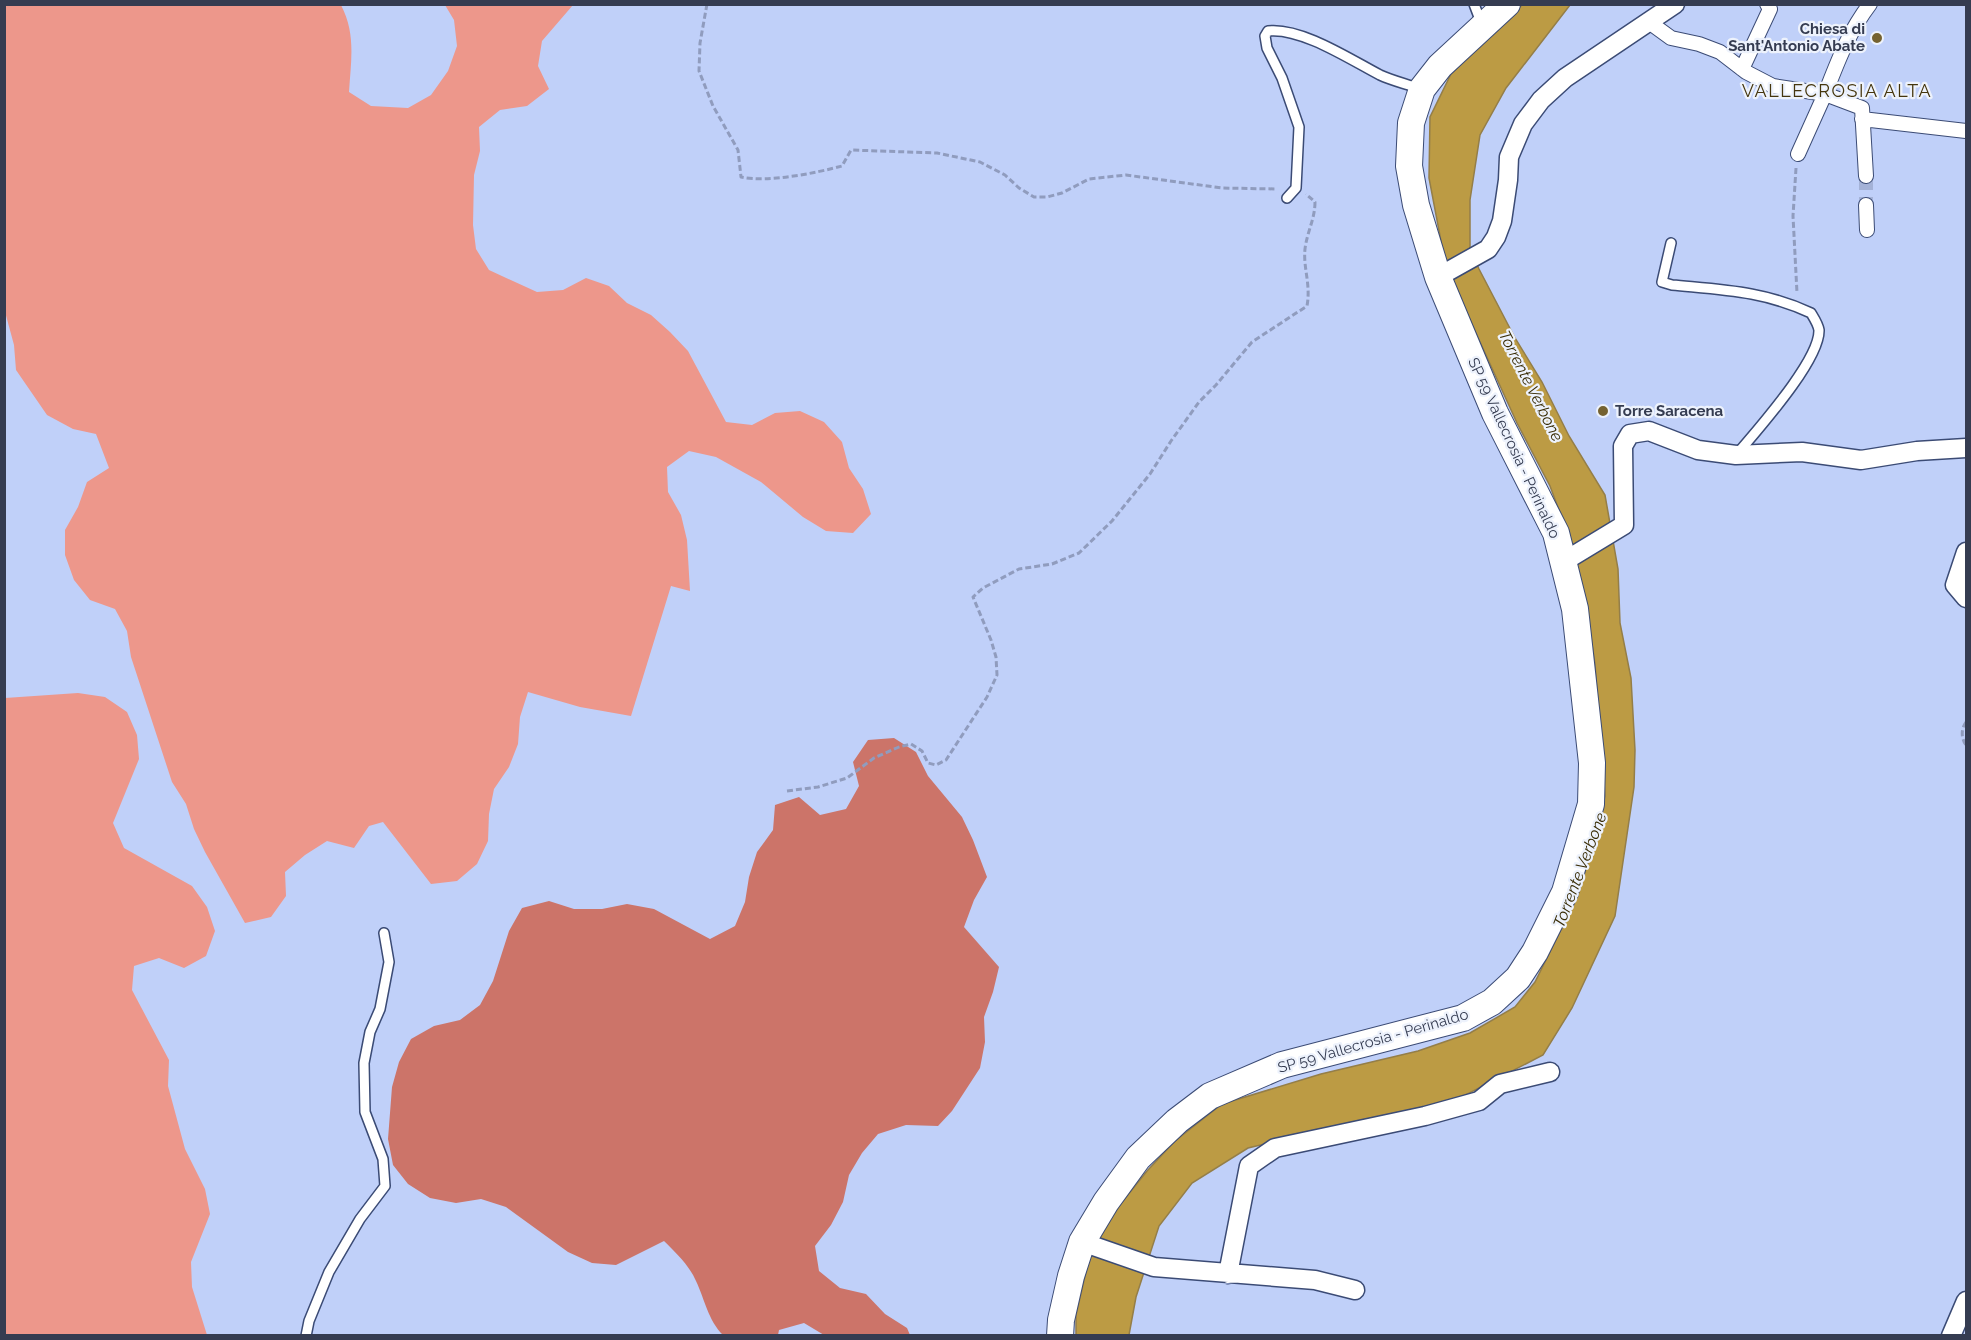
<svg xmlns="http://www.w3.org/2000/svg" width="1971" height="1340" viewBox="0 0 1971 1340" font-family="Raleway,sans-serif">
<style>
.green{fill:#ed978b}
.forest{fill:#cc7469}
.water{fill:#bc9b44;stroke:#947e48;stroke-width:1.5}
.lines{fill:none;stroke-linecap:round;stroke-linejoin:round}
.pedestrian-tunnel{stroke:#a4b2d7;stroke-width:14;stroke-dasharray:14 7;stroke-linecap:butt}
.service-casing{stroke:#3b4b75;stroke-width:12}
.pedestrian-casing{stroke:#3b4b75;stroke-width:16}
.minor-casing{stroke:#3b4b75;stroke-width:21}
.secondary-casing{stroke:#3b4b75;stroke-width:28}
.path{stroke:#909cbe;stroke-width:3;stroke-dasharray:6 3;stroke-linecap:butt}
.service{stroke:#fff;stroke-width:9}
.pedestrian{stroke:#fff;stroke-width:14}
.minor{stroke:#fff;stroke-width:18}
.secondary{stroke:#fff;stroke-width:26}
.poi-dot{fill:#756231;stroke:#edf2fc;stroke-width:2}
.labels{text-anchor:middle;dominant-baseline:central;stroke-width:4.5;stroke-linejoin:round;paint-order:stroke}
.poi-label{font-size:15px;font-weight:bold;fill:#353c51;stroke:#edf2fc;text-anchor:end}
.street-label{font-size:15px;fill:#353c51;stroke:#edf2fc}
.water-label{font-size:16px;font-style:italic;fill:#382b03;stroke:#edf2fc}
.quarter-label{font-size:18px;letter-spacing:1.5px;fill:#45360d;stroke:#edf2fc}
</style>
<rect width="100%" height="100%" fill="#c0d0f9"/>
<path class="green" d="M 4,5 L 341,5 C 356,34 351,60 349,92 L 371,106 L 408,108 L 431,95 L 448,71 L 457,46 L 454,20 L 445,5 L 573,5 L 542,41 L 538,66 L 549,89 L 527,106 L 500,110 L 479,127 L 480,151 L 474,175 L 473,225 L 476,249 L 489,270 L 537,292 L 563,290 L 586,278 L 609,286 L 627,303 L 651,315 L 670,332 L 688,351 L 726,422 L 752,425 L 775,413 L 800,411 L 824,422 L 842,442 L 849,468 L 863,489 L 871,514 L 853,533 L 826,531 L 803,517 L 761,482 L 716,457 L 689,451 L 667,467 L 668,492 L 681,515 L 687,540 L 690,591 L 671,586 L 631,716 L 580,707 L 528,692 L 520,717 L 518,744 L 509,767 L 494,789 L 489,814 L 488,841 L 477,864 L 457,881 L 431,884 L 383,822 L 369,826 L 354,848 L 327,841 L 305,855 L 285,872 L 286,896 L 271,917 L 245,923 L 205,852 L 194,829 L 186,804 L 172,782 L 131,657 L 127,631 L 115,609 L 90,600 L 74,580 L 65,555 L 65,530 L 78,507 L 87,482 L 109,468 L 96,434 L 73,429 L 47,415 L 16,370 L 14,345 L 4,308 Z
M 78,693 L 105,697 L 127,712 L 137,735 L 139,759 L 113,823 L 124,848 L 192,886 L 207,907 L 215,931 L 206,956 L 184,968 L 159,958 L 134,966 L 132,990 L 169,1060 L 168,1086 L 185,1149 L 205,1189 L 210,1214 L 191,1262 L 192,1287 L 207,1335 L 5,1335 L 5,698 Z"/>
<path class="forest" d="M 894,738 L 916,752 L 928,776 L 962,817 L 973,840 L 987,877 L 974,900 L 964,927 L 999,967 L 993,992 L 984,1017 L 985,1042 L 980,1068 L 952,1111 L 938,1126 L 906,1125 L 878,1134 L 862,1153 L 849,1175 L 843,1202 L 831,1225 L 815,1246 L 819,1271 L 840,1288 L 866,1294 L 885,1314 L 907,1328 L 910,1335 L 824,1335 L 804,1323 L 779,1330 L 778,1335 L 723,1335 C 708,1320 705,1300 696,1281 C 689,1265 676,1253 664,1241 L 616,1265 L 592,1263 L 568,1252 L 506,1207 L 481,1199 L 456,1203 L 430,1198 L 408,1184 L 393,1165 L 388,1139 L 392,1087 L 399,1062 L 411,1039 L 434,1026 L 460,1020 L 480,1005 L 493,981 L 509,931 L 522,908 L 549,901 L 574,909 L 602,909 L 627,904 L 654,909 L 710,939 L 735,926 L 745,902 L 749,877 L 757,852 L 773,830 L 775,805 L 799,797 L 820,815 L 846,809 L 859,786 L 853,762 L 868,740 Z"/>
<path class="water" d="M 1522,5 L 1570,5 L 1506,88 L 1480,135 L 1470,200 L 1470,248 L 1479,269 L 1515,338 L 1542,382 L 1569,436 L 1605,495 L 1618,569 L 1620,623 L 1631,678 L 1635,750 L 1634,787 L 1615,916 L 1572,1008 L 1543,1055 L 1450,1103 L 1368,1119 L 1248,1148 L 1192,1183 L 1159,1226 L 1136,1297 L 1129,1335 L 1076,1336 L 1076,1315 L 1089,1259 L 1111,1216 L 1147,1171 L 1175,1141 L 1222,1104 L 1321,1074 L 1418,1051 L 1470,1033 L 1515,1007 L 1535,982 L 1577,897 L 1590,856 L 1605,796 L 1595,664 L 1585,598 L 1571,542 L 1550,486 L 1517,423 L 1454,285 L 1444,257 L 1429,178 L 1430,117 L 1451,74 Z"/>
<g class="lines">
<path class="pedestrian-tunnel" d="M 1866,176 L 1866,205"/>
<defs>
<path id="service" d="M 1474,4 L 1482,25
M 1287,198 L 1296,188 L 1299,127 L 1282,78 L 1267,48 L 1265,36 L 1268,31 C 1301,27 1351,60 1380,75 C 1393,81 1407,84 1420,89
M 1671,243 L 1662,282 L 1672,285 C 1723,290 1764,291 1811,313 C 1814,318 1818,324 1819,330 C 1820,360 1758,429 1738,453
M 306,1336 L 309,1321 L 329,1272 L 360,1219 L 385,1186 L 383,1159 L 365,1112 L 364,1063 L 370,1032 L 380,1009 L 389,962 L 384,933"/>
<path id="pedestrian" d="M 1649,22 L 1671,38 L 1699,44 L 1720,52 L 1746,72 L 1773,86 L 1825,94 L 1798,154
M 1742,69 L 1770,9 L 1767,4
M 1862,119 L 1966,131
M 1866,176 L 1862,108 L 1825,94 C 1838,61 1848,33 1870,4
M 1866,205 L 1867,230"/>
<path id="minor" d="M 1438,277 L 1488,249 L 1496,237 L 1502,221 L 1508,180 L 1509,157 L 1523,124 L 1541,100 L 1565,78 L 1675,4
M 1966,552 L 1955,585 L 1966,598
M 1563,562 L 1624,525 L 1623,446 L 1630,434 L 1649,431 L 1698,450 L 1736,455 L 1802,452 L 1861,460 L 1917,451 L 1966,448
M 1082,1242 L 1154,1267 L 1315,1280 L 1355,1290
M 1228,1274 L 1249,1166 L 1275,1148 L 1425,1116 L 1479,1101 L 1500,1084 L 1550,1072
M 1951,1336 L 1966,1301"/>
<path id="secondary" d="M 1060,1336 L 1061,1320 L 1071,1276 L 1082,1242 L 1106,1202 L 1138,1158 L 1177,1121 L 1210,1096 L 1282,1065 L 1463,1018 L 1492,1002 L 1518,978 L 1535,952 L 1565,892 L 1591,804 L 1592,763 L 1575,609 L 1556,533 L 1495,413 L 1438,277 L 1416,205 L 1409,166 L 1411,123 L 1422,89 L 1440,66 L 1507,4"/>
</defs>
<use href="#service" class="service-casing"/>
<use href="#pedestrian" class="pedestrian-casing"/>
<use href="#minor" class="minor-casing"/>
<use href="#secondary" class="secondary-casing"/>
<path class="path" d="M 707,4 L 700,43 L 699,71 L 713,106 L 738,150 L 741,177 C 767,183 816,173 842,166 L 851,150 L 937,153 L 980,162 L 1005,175 L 1019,188 L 1034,197 L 1047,197 L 1062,193 L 1089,179 L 1126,175 L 1222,188 L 1277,189
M 1796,168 L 1793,216 L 1797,293
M 1966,722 C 1961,729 1961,738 1966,745
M 787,791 L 818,787 L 847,778 L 874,758 L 899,747 L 911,744 L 922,751 L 928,763 L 936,765 L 946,760 L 987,697 L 997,675 L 996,657 L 991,640 L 973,597 L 983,588 L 1019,569 L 1052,564 L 1079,553 L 1112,521 L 1150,474 L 1171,441 L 1199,402 L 1216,385 L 1252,342 L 1307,306 C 1311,284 1303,268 1305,249 C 1307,232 1315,219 1315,202 L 1306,194"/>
<use href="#service" class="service"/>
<use href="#pedestrian" class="pedestrian"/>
<use href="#minor" class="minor"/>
<use href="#secondary" class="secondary"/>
</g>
<g class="poi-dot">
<circle cx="1877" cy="38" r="6"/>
<circle cx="1603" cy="411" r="6"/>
</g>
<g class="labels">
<g class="poi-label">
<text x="1865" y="29">Chiesa di<tspan x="1865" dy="17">Sant'Antonio Abate</tspan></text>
<text x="1615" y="411" text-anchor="start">Torre Saracena</text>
</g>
<g class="street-label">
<text transform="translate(1514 448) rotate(65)">SP 59 Vallecrosia - Perinaldo</text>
<text transform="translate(1373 1041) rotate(-16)">SP 59 Vallecrosia - Perinaldo</text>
</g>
<g class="water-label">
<text transform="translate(1531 386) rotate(63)">Torrente Verbone</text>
<text transform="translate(1580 870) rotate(-69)">Torrente Verbone</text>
</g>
<g class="quarter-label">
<text x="1837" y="90">VALLECROSIA ALTA</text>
</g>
</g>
<rect width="1971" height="1340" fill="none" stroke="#353c51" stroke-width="12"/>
</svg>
